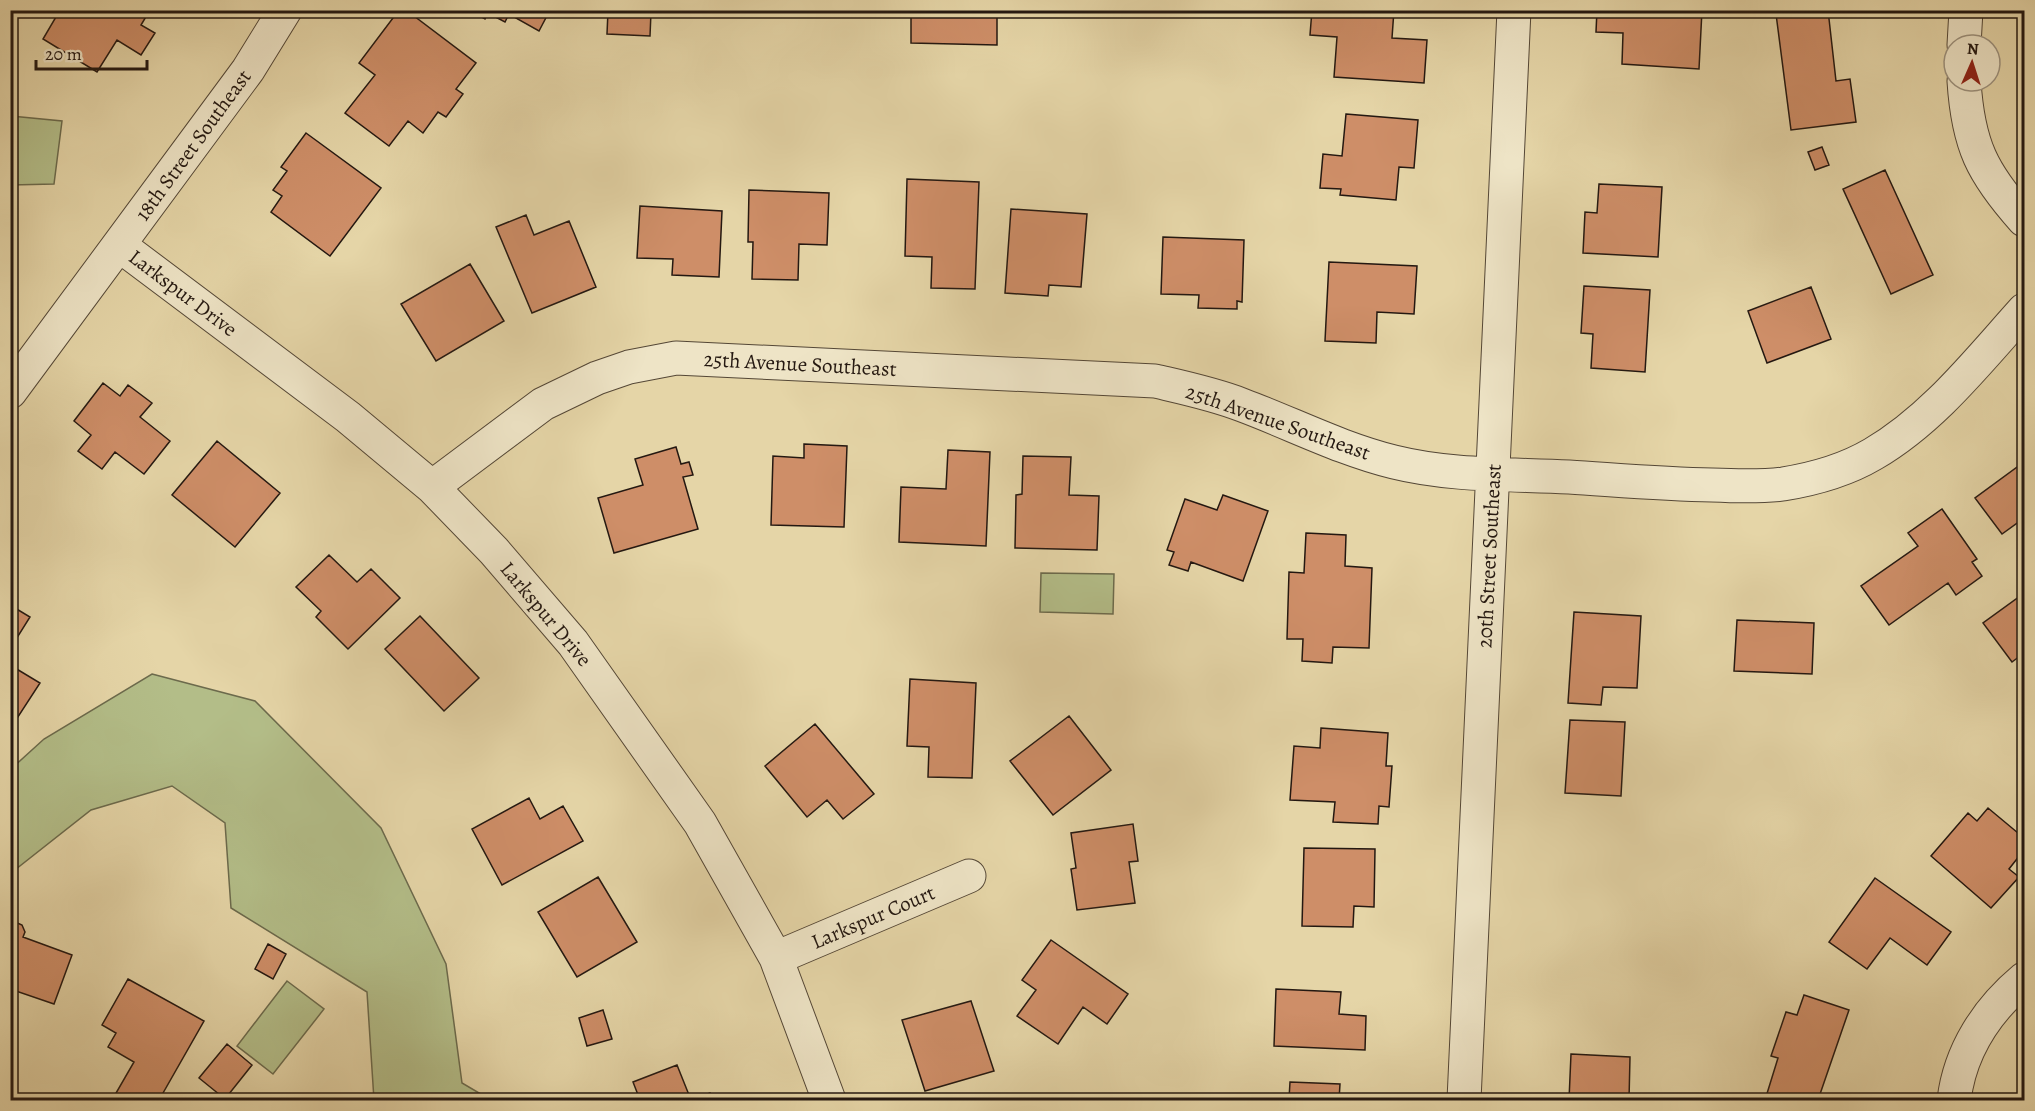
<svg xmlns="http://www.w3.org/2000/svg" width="2035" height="1111" viewBox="0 0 2035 1111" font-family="Alegreya,serif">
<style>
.green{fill:#b3bd88;stroke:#6c6a4c;stroke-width:1.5}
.building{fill:#ce8e68;stroke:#241811;stroke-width:1.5}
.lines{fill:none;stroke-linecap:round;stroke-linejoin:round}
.minor-casing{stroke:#544736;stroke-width:35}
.minor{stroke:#eee4c6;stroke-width:33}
.labels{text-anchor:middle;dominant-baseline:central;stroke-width:6;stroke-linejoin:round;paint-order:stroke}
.street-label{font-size:21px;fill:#241811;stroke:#eee4c6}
</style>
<rect width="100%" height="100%" fill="#e5d5a7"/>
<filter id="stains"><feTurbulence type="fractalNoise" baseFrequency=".00333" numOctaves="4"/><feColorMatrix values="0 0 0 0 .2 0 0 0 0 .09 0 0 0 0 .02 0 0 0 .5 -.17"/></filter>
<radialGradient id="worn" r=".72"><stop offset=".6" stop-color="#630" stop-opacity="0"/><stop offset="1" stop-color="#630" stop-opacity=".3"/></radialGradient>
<path class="green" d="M 11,116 L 62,121 L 54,184 L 11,185 Z
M 1041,573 L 1114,574 L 1113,614 L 1040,612 Z
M 152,674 L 255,701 L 381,828 L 446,964 L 462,1083 L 491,1100 L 374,1100 L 367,992 L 231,908 L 225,823 L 172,786 L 91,810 L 11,873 L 11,769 L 44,739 Z
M 287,981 L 324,1009 L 273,1074 L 237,1046 Z"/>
<path class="building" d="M 60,10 L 150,10 L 141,25 L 155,33 L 141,55 L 117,40 L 97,72 L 43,39 Z
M 399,10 L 406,10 L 476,63 L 456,89 L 463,94 L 446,117 L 438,112 L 423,133 L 408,121 L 389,146 L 345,113 L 375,75 L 359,63 Z
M 470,10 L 550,10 L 539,31 L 509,14 L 505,22 L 488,13 L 485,19 Z
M 911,10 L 997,10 L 997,45 L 911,43 Z
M 1155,10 L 1233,10 L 1233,16 L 1155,13 Z
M 1312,10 L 1394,10 L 1392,38 L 1427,40 L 1424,83 L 1334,77 L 1337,37 L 1310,35 Z
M 1597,10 L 1702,10 L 1699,69 L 1622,64 L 1623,33 L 1596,32 Z
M 1807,10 L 1828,10 L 1836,81 L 1850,79 L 1856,122 L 1791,130 L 1776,14 Z
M 608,11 L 651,12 L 650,36 L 607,34 Z
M 1346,114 L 1418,120 L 1414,168 L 1399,167 L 1396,200 L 1340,195 L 1341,189 L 1320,188 L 1323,154 L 1342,156 Z
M 306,133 L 381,188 L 330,256 L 271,212 L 282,196 L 273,190 L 287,171 L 281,167 Z
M 1822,147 L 1829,165 L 1815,170 L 1808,152 Z
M 1885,170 L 1933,275 L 1891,294 L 1843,189 Z
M 907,179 L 979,182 L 975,289 L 931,288 L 932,257 L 905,256 Z
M 1599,184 L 1662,187 L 1658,257 L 1583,253 L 1585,212 L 1597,213 Z
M 749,190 L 829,193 L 827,245 L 799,244 L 798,280 L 752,279 L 753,242 L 748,242 Z
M 640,206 L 722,211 L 719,277 L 672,275 L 673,259 L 637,258 Z
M 1011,209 L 1087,214 L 1081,287 L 1049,285 L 1048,296 L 1005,293 Z
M 526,215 L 534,235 L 569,221 L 596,287 L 532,313 L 496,227 Z
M 1163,237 L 1244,240 L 1242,302 L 1237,301 L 1237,309 L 1198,308 L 1199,295 L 1161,294 Z
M 1329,262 L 1417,266 L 1414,314 L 1377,312 L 1376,343 L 1325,341 Z
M 470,264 L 504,321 L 436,361 L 401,304 Z
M 1584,286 L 1650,290 L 1645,372 L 1591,368 L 1593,334 L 1581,333 Z
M 1811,287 L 1831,339 L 1767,363 L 1748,311 Z
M 103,383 L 120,396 L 128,385 L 152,403 L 140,417 L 170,441 L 144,474 L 115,452 L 102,469 L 78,451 L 91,435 L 74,421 Z
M 217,441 L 280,493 L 235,547 L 172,495 Z
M 804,444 L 847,446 L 844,527 L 771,525 L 773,456 L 804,458 Z
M 676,447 L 681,464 L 689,462 L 693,475 L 683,477 L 698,529 L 614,553 L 598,498 L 643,485 L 635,459 Z
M 948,450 L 990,452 L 986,546 L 899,542 L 901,487 L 946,489 Z
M 1023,456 L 1071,457 L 1069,495 L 1099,496 L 1097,550 L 1015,548 L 1016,495 L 1022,494 Z
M 2024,462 L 2024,518 L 2002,534 L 1975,498 Z
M 1223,495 L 1268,511 L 1243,581 L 1191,562 L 1188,571 L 1169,565 L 1174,552 L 1167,550 L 1185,499 L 1217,510 Z
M 1942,509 L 1977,559 L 1972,562 L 1982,576 L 1956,595 L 1948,583 L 1889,625 L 1861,586 L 1918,546 L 1908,533 Z
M 1306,533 L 1346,535 L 1345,566 L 1372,568 L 1369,648 L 1333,647 L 1332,663 L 1302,661 L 1303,639 L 1287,639 L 1289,572 L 1304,573 Z
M 329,555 L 357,582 L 371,569 L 400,598 L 348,649 L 316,617 L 321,611 L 296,587 Z
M 2023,594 L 2024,653 L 2012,662 L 1983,623 Z
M 10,605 L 30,617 L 10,649 Z
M 1574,612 L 1641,616 L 1637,688 L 1603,687 L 1601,705 L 1568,703 Z
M 420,616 L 479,678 L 444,711 L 385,649 Z
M 1737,620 L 1814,623 L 1812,674 L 1734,671 Z
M 10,665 L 40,683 L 14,723 L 10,720 Z
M 910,679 L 976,683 L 972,778 L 928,777 L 929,747 L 907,746 Z
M 1069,716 L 1111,770 L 1053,815 L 1010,761 Z
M 1570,720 L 1625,722 L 1621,796 L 1565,793 Z
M 815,724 L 874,794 L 843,819 L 827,800 L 807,817 L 765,766 Z
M 1321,728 L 1388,733 L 1386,766 L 1392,766 L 1389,807 L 1379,806 L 1378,824 L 1333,822 L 1335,802 L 1290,800 L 1294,746 L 1320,748 Z
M 529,798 L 540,819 L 563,806 L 583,841 L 502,885 L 472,829 Z
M 1988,808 L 2024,838 L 2024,850 L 2009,869 L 2019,877 L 1991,908 L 1931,856 L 1968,813 L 1977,821 Z
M 1133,824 L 1138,861 L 1129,862 L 1135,903 L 1077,910 L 1071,869 L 1076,868 L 1071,833 Z
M 1304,848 L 1375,849 L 1374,907 L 1354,906 L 1353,927 L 1302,926 Z
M 598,877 L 637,942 L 577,977 L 538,912 Z
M 1875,878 L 1951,932 L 1927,965 L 1890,938 L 1867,969 L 1829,942 Z
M 13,921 L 22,925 L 25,932 L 23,937 L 72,955 L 54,1004 L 10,989 L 10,922 Z
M 1051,940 L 1128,994 L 1107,1024 L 1083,1007 L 1058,1044 L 1017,1016 L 1036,990 L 1022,980 Z
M 268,944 L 286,954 L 273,979 L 255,969 Z
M 128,979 L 204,1021 L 159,1100 L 112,1100 L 134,1062 L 108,1047 L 116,1033 L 102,1025 Z
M 1276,989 L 1341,992 L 1339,1014 L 1366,1016 L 1365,1050 L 1274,1046 Z
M 1804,995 L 1849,1010 L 1818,1100 L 1765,1100 L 1778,1058 L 1771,1056 L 1786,1012 L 1797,1015 Z
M 971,1001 L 994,1071 L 925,1091 L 902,1020 Z
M 603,1010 L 612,1039 L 587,1046 L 579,1018 Z
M 227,1044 L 252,1065 L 225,1099 L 199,1078 Z
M 1571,1054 L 1630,1057 L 1629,1100 L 1569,1100 Z
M 677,1065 L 691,1100 L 640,1100 L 633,1082 Z
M 1290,1082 L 1340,1084 L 1339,1100 L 1257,1100 L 1257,1098 L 1289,1099 Z
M 710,1093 L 713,1100 L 692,1100 Z"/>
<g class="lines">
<defs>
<path id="minor" d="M 1964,45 L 1966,10
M 1964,81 C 1968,145 1982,173 2024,220
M 119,245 L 348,417 L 432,487 L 494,551 L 573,643 L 700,823 L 776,958 L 829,1100
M 10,392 L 248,70 L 285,10
M 432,487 L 543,404 L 597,378 L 629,367 L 676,358 L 1155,381 C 1185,388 1214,394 1242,405 C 1293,424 1341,449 1394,462 C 1450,476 1511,474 1569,477 C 1617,480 1664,484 1712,485 C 1735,486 1760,487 1783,484 C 1814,479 1846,470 1873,454 C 1933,419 1978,361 2024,310
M 776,958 L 969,876
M 1464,1100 L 1514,10
M 1954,1100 C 1960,1051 1987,1010 2024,979"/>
</defs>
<use href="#minor" class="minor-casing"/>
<use href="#minor" class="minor"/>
</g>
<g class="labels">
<g class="street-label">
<text transform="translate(193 145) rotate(-54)">18th Street Southeast</text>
<text transform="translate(183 293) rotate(37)">Larkspur Drive</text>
<text transform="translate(800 364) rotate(3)">25th Avenue Southeast</text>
<text transform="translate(1278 422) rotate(19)">25th Avenue Southeast</text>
<text transform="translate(1489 556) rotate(-87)">20th Street Southeast</text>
<text transform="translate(546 614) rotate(50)">Larkspur Drive</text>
<text transform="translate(873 917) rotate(-23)">Larkspur Court</text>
</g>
</g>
<rect width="2035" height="1111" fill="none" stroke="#e5d5a7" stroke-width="36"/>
<rect x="12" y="12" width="2011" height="1087" fill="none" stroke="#241811" stroke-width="3"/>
<rect x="18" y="18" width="1999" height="1075" fill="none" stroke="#241811" stroke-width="1.5"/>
<g transform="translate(1972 63) rotate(3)"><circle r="28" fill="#eee4c6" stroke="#9d927e" stroke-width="1.5"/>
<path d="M0-4.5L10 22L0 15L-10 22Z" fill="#8f2418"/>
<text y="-9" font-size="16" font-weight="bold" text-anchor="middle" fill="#241811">N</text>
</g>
<path d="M36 60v9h111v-9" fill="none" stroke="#241811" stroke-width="3"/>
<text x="45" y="60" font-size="18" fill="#241811" stroke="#eee4c6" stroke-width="4.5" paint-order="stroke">20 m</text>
<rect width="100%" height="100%" filter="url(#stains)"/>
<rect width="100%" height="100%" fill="url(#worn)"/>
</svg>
